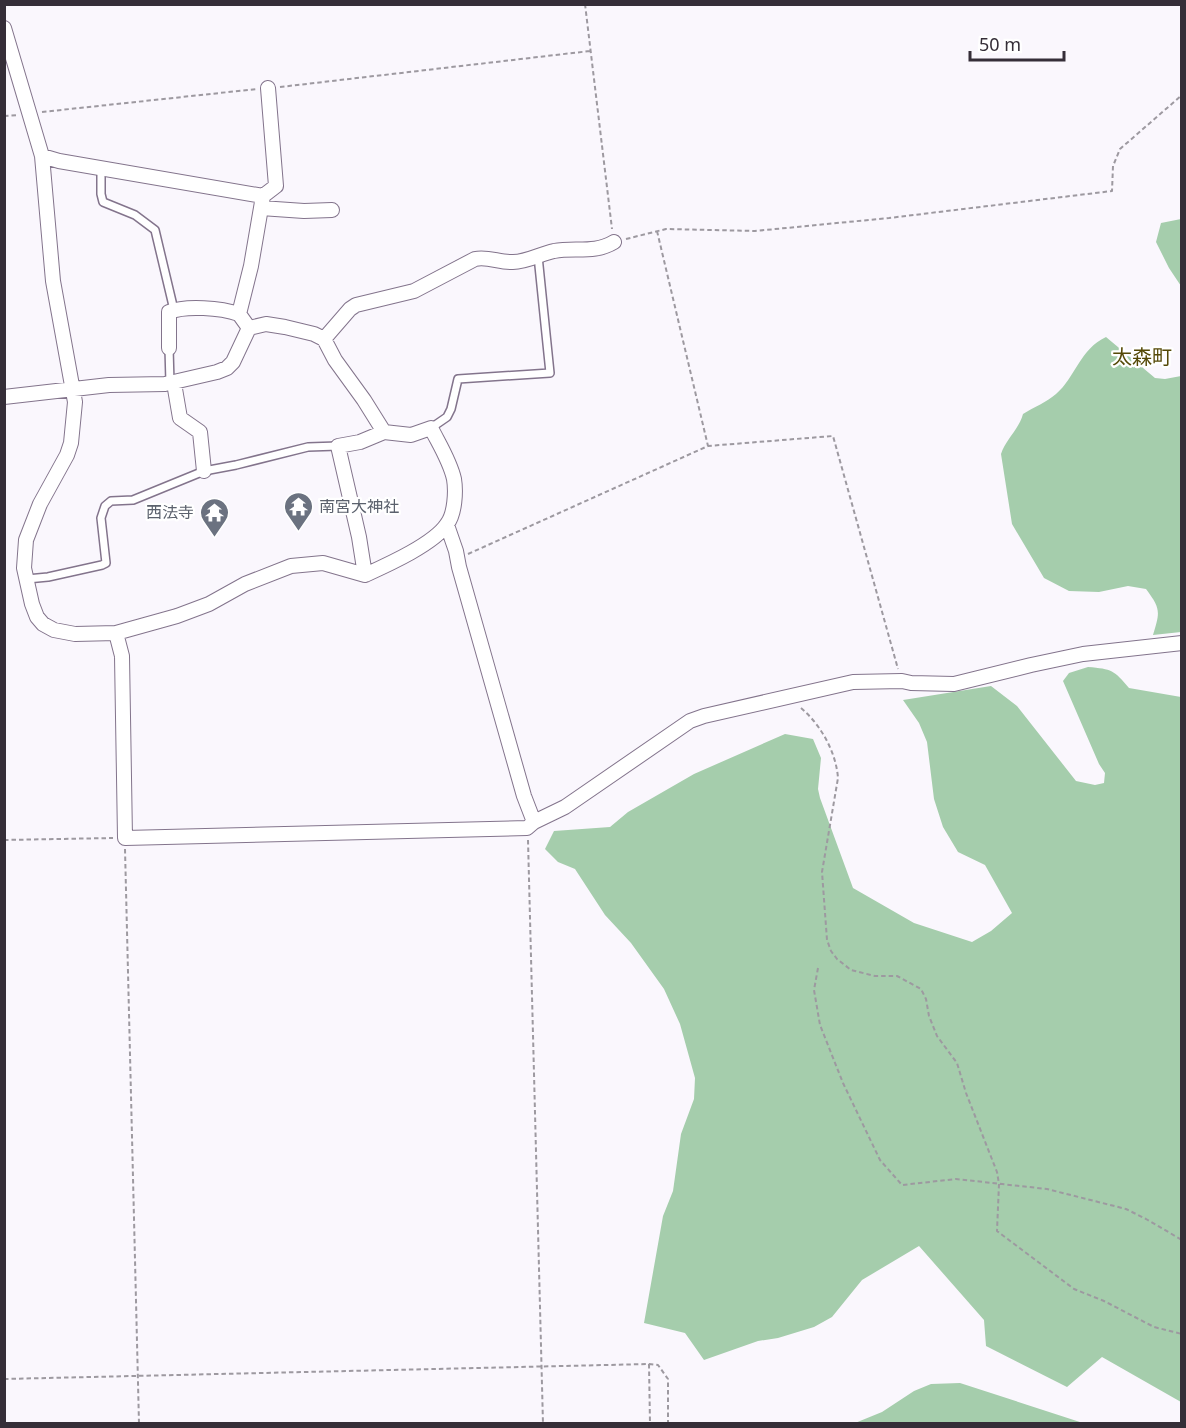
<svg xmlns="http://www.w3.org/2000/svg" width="1186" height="1428" viewBox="0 0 1186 1428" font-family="'Noto Sans','Noto Sans JP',sans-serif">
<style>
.forest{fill:#a5cdac}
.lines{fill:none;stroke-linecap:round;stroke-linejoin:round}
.service-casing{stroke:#83748c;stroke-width:10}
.minor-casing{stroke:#83748c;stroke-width:16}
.path{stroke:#9d99a0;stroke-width:2;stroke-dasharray:4.5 3;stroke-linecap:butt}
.service{stroke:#fff;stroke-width:7}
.minor{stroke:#fff;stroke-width:14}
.labels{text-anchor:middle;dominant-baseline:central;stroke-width:4.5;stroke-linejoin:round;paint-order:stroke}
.worship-label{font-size:16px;fill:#5b616d;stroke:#fff;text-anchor:start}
.quarter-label{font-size:20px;fill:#554907;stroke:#fff}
</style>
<rect width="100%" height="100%" fill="#faf7fd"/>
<path class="forest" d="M 1181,219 L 1182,219 L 1181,286 L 1169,268 L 1156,242 L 1161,223 Z
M 1106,337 L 1155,378 L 1165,379 L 1181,376 L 1181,632 L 1153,635 C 1160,612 1161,609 1146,589 L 1128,586 L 1099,592 L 1069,591 L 1044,578 L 1012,524 L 1001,454 C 1006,439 1019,429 1023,414 C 1034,407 1047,402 1056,394 C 1075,378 1080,349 1106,337 Z
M 1088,667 C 1112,669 1114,670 1129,688 L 1181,697 L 1181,1402 L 1102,1357 L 1067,1387 L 986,1346 L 984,1320 L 919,1246 L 862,1280 L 832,1317 L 814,1327 L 778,1338 L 758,1341 L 704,1360 L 685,1333 L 644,1323 L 663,1216 L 673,1191 L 681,1134 L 694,1099 L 695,1078 L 680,1024 L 664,989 L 631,943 L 605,915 L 575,869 L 558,862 L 545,849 L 554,831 L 610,827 L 628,812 L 694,774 L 785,734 L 813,739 L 821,758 L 818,789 L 820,798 L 853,888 L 914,923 L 972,942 L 991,931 L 1012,913 L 985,865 L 958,852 L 943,827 L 934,799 L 927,742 L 919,723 L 903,700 L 991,686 L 1017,706 L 1076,781 L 1095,785 L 1104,783 L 1105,773 L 1099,764 L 1063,681 L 1069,673 Z
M 960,1383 L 1083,1423 L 855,1423 L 882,1412 L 914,1391 L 931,1384 Z"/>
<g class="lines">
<defs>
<path id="service" d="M 101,168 L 101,194 L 103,202 L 135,215 L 155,230 L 174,310
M 169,348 L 170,383
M 431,428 L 447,417 L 451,409 L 458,379 L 550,373 L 538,256
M 27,579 L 48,577 L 102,565 L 106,563 L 101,518 L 105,506 L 111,501 L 133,500 L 204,471 L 236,465 L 308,447 L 338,446"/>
<path id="minor" d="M 4,28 L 42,156 L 53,281 L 75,402 L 71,443 L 67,455 L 40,504 L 26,540 L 24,568 L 32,604 L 37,617 L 43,624 L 54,630 L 75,634 L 116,633 L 177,616 L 209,604 L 245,584 L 291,566 L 323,563 L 365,575 C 387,565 434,544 447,524 C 455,514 456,491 454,479 C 450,461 439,444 431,428 L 411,435 L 384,432 L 364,400 L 335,360 L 324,339 L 314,334 L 285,327 L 266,324 L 249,328
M 42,156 L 59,161 L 263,196
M 261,208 L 304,211 L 332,210
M 324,339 L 350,309 L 356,305 L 414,291 L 475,259 C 488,256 500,263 513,262 C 527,262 540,254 554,251 C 575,247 594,254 614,242
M 169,348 L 169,312 C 186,305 221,308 239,314
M 174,383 L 180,418 L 200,432 L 204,471
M 4,397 L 109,385 L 165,384 L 217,372 L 227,368 L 233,362 L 249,328 L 239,314 L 251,266 L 263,196 L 276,186 L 268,88
M 447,525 L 456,551 L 459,567 L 524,796 L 534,822 L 565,807 L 690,721 L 704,716 L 853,682 L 902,681 L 911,683 L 954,684 L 1031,665 L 1083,654 L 1182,643
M 365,575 L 359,537 L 338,446 L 360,442 L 384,432
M 116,633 L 122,656 L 125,838 L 527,828 L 534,822"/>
</defs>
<use href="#service" class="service-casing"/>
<use href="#minor" class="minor-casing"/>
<path class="path" d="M 585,4 L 612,229
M 280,87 L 590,51
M 42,112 L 257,89
M 4,116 L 18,115
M 657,231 L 708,446
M 626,239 L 666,229 L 755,231 L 889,218 L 1112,191 L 1113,166 L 1120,149 L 1182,95
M 468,554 L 708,446 L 833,436 L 898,669
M 801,708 C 821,725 836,752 838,778 L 822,872 L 827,940 L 831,951 L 837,959 L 851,970 L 875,976 L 897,976 L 921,989 L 926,999 L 929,1016 L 937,1036 L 957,1063 L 966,1093 L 997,1172 L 999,1184 L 997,1231 L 1074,1289 L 1104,1301 L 1154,1327 L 1182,1334
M 4,840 L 113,838
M 528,840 L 543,1424
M 125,849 L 139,1424
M 818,968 L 814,990 L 820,1025 L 843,1083 L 880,1160 L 902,1185 L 956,1179 L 1047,1189 L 1126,1209 L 1146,1219 L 1182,1240
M 649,1364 L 650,1424
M 4,1379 L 649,1364 L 658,1365 L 668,1379 L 668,1424"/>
<use href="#service" class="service"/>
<use href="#minor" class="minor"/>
</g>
<defs>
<symbol id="temple-pin" viewBox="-11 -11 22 30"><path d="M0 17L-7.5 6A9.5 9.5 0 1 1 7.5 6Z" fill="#6b7280" stroke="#fff"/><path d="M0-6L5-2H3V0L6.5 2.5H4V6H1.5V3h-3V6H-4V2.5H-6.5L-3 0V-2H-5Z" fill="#fff"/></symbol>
</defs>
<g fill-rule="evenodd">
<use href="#temple-pin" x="282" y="490" width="33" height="45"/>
<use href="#temple-pin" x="198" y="496" width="33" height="45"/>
</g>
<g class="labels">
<g class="worship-label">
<text x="319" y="506">南宮大神社</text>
<text x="194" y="512" text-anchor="end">西法寺</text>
</g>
<g class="quarter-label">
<text x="1142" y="356">太森町</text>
</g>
</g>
<rect width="1186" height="1428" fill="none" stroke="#352e38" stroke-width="12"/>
<path d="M970 51v9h94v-9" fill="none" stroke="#352e38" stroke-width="3"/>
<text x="979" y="51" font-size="18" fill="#352e38" stroke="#ffffff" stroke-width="4.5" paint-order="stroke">50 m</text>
</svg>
